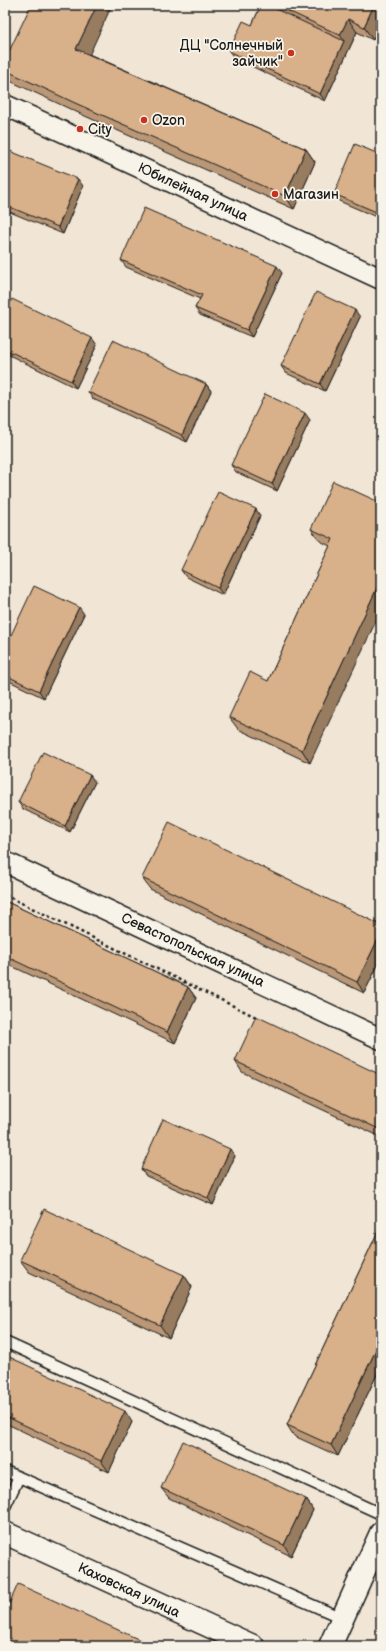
<svg xmlns="http://www.w3.org/2000/svg" width="386" height="1651" viewBox="0 0 386 1651" font-family="'Balsamiq Sans',sans-serif">
<style>
.lines{fill:none;stroke-linecap:round;stroke-linejoin:round}
.lane-casing{stroke:#1c1c1c;stroke-width:13}
.street-casing{stroke:#1c1c1c;stroke-width:23}
.secondary-casing{stroke:#1c1c1c;stroke-width:25}
.path{stroke:#1c1c1c;stroke-width:2.5;stroke-dasharray:3 3;stroke-linecap:butt}
.lane{stroke:#f7f3e8;stroke-width:10}
.street{stroke:#f7f3e8;stroke-width:20}
.secondary{stroke:#f7f3e8;stroke-width:22}
.wall{fill:#ba9776;stroke:#1c1c1c}
.shaded-wall{fill:#977b60;stroke:#1c1c1c}
.building{fill:#d8b089;stroke:#1c1c1c}
.poi-dot{fill:#c8321e;stroke:#f7f3e8;stroke-width:1.5}
.labels{text-anchor:middle;dominant-baseline:central;stroke-width:3.5;stroke-linejoin:round;paint-order:stroke}
.poi-label{font-size:14px;fill:#1c1c1c;stroke:#f7f3e8;text-anchor:start}
.street-label{font-size:14px;fill:#1c1c1c;stroke:#f7f3e8}
</style>
<rect width="100%" height="100%" fill="#f1e6d5"/>
<filter id="ink" filterUnits="userSpaceOnUse"><feTurbulence type="fractalNoise" baseFrequency=".025" numOctaves="2"/><feDisplacementMap in="SourceGraphic" scale="8" xChannelSelector="R" yChannelSelector="G"/><feConvolveMatrix kernelMatrix="1 2 1 2 8 2 1 2 1" color-interpolation-filters="sRGB"/></filter>
<g filter="url(#ink)">
<g class="lines">
<defs>
<path id="lane" d="M 5,1342 L 381,1514
M 5,1471 L 342,1618
M 5,1507 L 19,1477"/>
<path id="street" d="M 5,105 L 381,279
M 5,862 L 381,1039"/>
<path id="secondary" d="M 5,1533 L 253,1646
M 330,1646 L 381,1533"/>
</defs>
<use href="#lane" class="lane-casing"/>
<use href="#street" class="street-casing"/>
<use href="#secondary" class="secondary-casing"/>
<path class="path" d="M 5,895 L 258,1018"/>
<use href="#lane" class="lane"/>
<use href="#street" class="street"/>
<use href="#secondary" class="secondary"/>
</g>
<path class="wall" d="M 261,5 L 381,5 L 373,40 L 357,32 L 325,101 L 234,58 L 229,51 L 252,25 Z
M 89,54 L 306,149 L 315,162 L 294,209 L 85,116 L 10,81 L 5,74 L 5,60 Z
M 5,149 L 83,186 L 63,234 L 5,210 Z
M 381,155 L 381,219 L 339,201 L 334,194 Z
M 121,260 L 282,273 L 252,337 L 200,315 L 195,308 L 200,299 L 126,267 Z
M 5,313 L 97,345 L 76,388 L 5,353 Z
M 360,317 L 325,391 L 286,373 L 281,366 Z
M 206,384 L 211,391 L 187,442 L 93,399 L 88,392 Z
M 310,420 L 277,491 L 236,472 L 231,465 Z
M 381,503 L 310,763 L 238,729 L 229,717 L 268,681 L 330,546 L 320,541 L 311,529 Z
M 260,516 L 223,595 L 186,577 L 181,570 Z
M 84,614 L 44,698 L 5,679 L 5,648 Z
M 95,782 L 70,832 L 23,809 L 18,802 Z
M 142,878 L 381,925 L 381,959 L 364,993 L 150,889 Z
M 5,901 L 188,987 L 196,998 L 175,1043 L 5,963 Z
M 235,1061 L 381,1075 L 381,1137 L 242,1072 Z
M 235,1156 L 213,1205 L 146,1176 L 141,1169 Z
M 381,1225 L 381,1366 L 338,1456 L 294,1436 L 287,1425 Z
M 20,1260 L 184,1275 L 192,1287 L 169,1338 L 29,1272 Z
M 5,1355 L 132,1422 L 109,1472 L 5,1423 Z
M 161,1488 L 306,1499 L 313,1510 L 291,1556 L 169,1498 Z"/>
<path class="shaded-wall" d="M 97,5 L 112,5 L 86,62 L 76,49 Z
M 374,5 L 381,5 L 381,23 L 373,40 L 364,27 Z
M 348,19 L 357,32 L 325,101 L 320,94 L 344,41 L 340,35 Z
M 306,149 L 315,162 L 294,209 L 285,196 Z
M 78,179 L 83,186 L 63,234 L 58,227 Z
M 277,266 L 282,273 L 252,337 L 247,330 Z
M 355,310 L 360,317 L 325,391 L 320,384 Z
M 92,338 L 97,345 L 76,388 L 71,381 Z
M 206,384 L 211,391 L 187,442 L 182,435 Z
M 305,413 L 310,420 L 277,491 L 272,484 Z
M 256,509 L 260,516 L 223,595 L 218,588 Z
M 381,579 L 381,610 L 310,763 L 302,750 Z
M 79,607 L 84,614 L 44,698 L 39,691 Z
M 90,775 L 95,782 L 70,832 L 65,826 Z
M 381,933 L 381,959 L 364,993 L 357,982 Z
M 188,987 L 196,998 L 175,1043 L 167,1032 Z
M 230,1149 L 235,1156 L 213,1205 L 208,1198 Z
M 184,1275 L 192,1287 L 169,1338 L 160,1325 Z
M 381,1339 L 381,1366 L 338,1456 L 331,1445 Z
M 125,1411 L 132,1422 L 109,1472 L 101,1461 Z
M 306,1499 L 313,1510 L 291,1556 L 284,1545 Z"/>
<path class="building" d="M 31,5 L 97,5 L 76,49 L 306,149 L 285,196 L 75,103 L 5,70 L 5,60 Z
M 261,5 L 267,5 L 344,41 L 320,94 L 229,51 L 243,21 L 252,25 Z
M 275,5 L 374,5 L 364,27 L 348,19 L 340,35 Z
M 355,144 L 381,155 L 381,214 L 334,194 Z
M 5,149 L 78,179 L 58,227 L 5,205 Z
M 144,208 L 277,266 L 247,330 L 195,308 L 202,295 L 121,260 Z
M 316,292 L 355,310 L 320,384 L 281,366 Z
M 12,299 L 92,338 L 71,381 L 5,349 L 5,313 Z
M 113,340 L 206,384 L 182,435 L 88,392 Z
M 265,394 L 305,413 L 272,484 L 231,465 Z
M 333,481 L 381,503 L 381,579 L 302,750 L 229,717 L 250,672 L 268,681 L 333,539 L 311,529 Z
M 218,492 L 256,509 L 218,588 L 181,570 Z
M 34,586 L 79,607 L 39,691 L 5,675 L 5,648 Z
M 43,752 L 90,775 L 65,826 L 18,802 Z
M 169,822 L 381,925 L 381,933 L 357,982 L 142,878 Z
M 5,901 L 188,987 L 167,1032 L 5,956 Z
M 256,1016 L 381,1075 L 381,1130 L 235,1061 Z
M 163,1119 L 230,1149 L 208,1198 L 141,1169 Z
M 44,1209 L 184,1275 L 160,1325 L 20,1260 Z
M 381,1225 L 381,1339 L 331,1445 L 287,1425 Z
M 5,1355 L 125,1411 L 101,1461 L 5,1416 Z
M 183,1441 L 306,1499 L 284,1545 L 161,1488 Z
M 18,1584 L 151,1645 L 150,1646 L 5,1646 L 5,1613 Z"/>
</g>
<g class="poi-dot">
<circle cx="291" cy="53" r="4"/>
<circle cx="144" cy="120" r="4"/>
<circle cx="80" cy="129" r="4"/>
<circle cx="275" cy="194" r="4"/>
</g>
<g class="labels">
<g class="poi-label">
<text x="283" y="45" text-anchor="end">ДЦ "Солнечный<tspan x="283" dy="16">зайчик"</tspan></text>
<text x="152" y="120">Ozon</text>
<text x="88" y="129">City</text>
<text x="283" y="194">Магазин</text>
</g>
<g class="street-label">
<text transform="translate(193 192) rotate(25)">Юбилейная улица</text>
<text transform="translate(193 950) rotate(25)">Севастопольская улица</text>
<text transform="translate(129 1590) rotate(25)">Каховская улица</text>
</g>
</g>
<rect width="386" height="1651" fill="none" stroke="#f7f3e8" stroke-width="20"/>
<rect x="10" y="10" width="366" height="1631" fill="none" stroke="#1c1c1c" stroke-width="1.5" filter="url(#ink)"/>
</svg>
